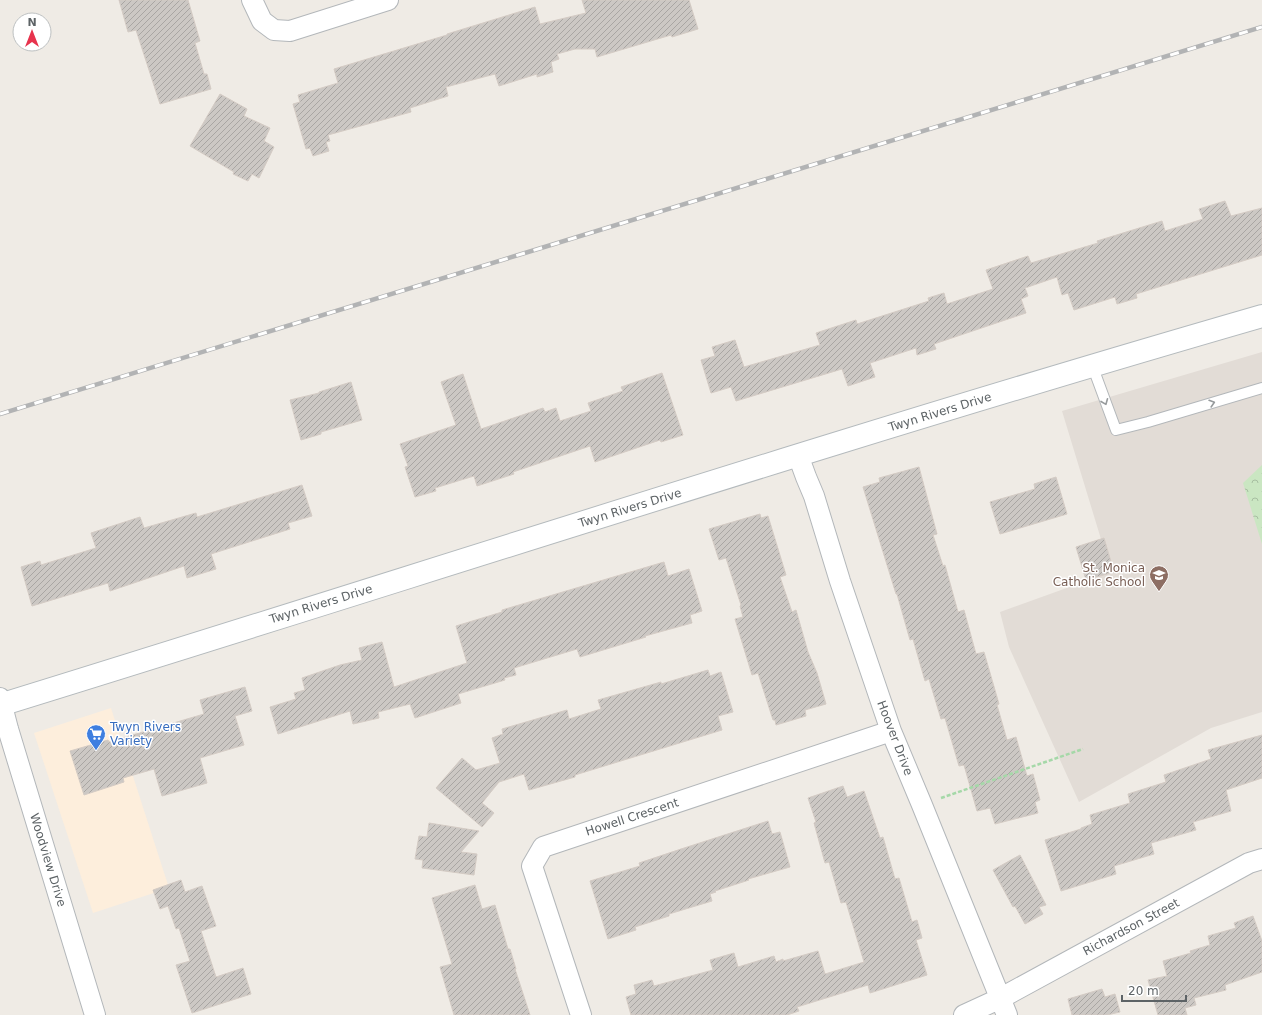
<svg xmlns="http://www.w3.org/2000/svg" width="1262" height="1015" viewBox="0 0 1262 1015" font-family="'DejaVu Sans',sans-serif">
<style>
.commercial{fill:#fdeedc}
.education{fill:#e2dcd6}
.park{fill:url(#park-crowns)}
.building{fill:url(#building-hatch);stroke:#d4cbc4}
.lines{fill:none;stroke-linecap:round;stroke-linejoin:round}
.lane-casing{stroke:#b3b7ba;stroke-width:12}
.street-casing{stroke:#b3b7ba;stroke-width:22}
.secondary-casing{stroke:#b4babd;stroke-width:24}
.path{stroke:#a5d8a8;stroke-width:2.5;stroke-dasharray:4 2;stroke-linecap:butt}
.lane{stroke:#fff;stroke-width:10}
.street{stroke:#fff;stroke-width:20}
.secondary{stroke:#fff;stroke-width:22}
.rail-casing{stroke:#b2b3b4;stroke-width:4.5}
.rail{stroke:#fff;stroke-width:3;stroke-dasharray:9;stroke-linecap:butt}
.oneway{stroke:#969a9c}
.labels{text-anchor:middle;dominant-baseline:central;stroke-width:3;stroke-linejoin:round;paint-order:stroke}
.street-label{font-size:12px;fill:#5d6366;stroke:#fff}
.education-label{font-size:12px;fill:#785e54;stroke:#fff;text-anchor:end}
.shop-label{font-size:12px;fill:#366cbe;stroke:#fff;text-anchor:start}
</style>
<defs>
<pattern id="park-crowns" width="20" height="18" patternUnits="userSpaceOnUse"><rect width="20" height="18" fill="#cae6c2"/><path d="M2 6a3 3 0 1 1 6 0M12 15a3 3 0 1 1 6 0" fill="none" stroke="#a7bea1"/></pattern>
<pattern id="building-hatch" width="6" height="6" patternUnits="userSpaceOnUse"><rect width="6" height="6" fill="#ccc8c4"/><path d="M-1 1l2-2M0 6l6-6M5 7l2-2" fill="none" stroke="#a9a6a3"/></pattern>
</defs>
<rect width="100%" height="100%" fill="#efebe5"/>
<path class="commercial" d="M 111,708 L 169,888 L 93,913 L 34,733 Z"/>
<path class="education" d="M 1262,352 L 1262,712 L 1211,728 L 1079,802 L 1009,647 L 1000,612 L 1111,572 L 1062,411 Z"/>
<path class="park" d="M 1262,465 L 1262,544 L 1243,483 Z"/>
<path class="building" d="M 119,0 L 188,0 L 200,41 L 195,43 L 204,74 L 207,74 L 211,89 L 160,104 L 136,30 L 128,32 Z
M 582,0 L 689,0 L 698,29 L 672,37 L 671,35 L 597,57 L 595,49 L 575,49 L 557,54 L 559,59 L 551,62 L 553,72 L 537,77 L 537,74 L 499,86 L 495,74 L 446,87 L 448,96 L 410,108 L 411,112 L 328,135 L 330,141 L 326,142 L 329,151 L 313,156 L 310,148 L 306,149 L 293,104 L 300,102 L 298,95 L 338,83 L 334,69 L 447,35 L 447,34 L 535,7 L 540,24 L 586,13 Z
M 220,94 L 247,109 L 244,116 L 270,128 L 264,141 L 274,147 L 259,178 L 252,174 L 248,181 L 233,174 L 234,172 L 190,146 Z
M 1225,201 L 1231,216 L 1262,208 L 1262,255 L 1136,294 L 1137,298 L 1117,304 L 1115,297 L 1074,310 L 1068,293 L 1062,295 L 1057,277 L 1025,288 L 1028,296 L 1021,299 L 1026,313 L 934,344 L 936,349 L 917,355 L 916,348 L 870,363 L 875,377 L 848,386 L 842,369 L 736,401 L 731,387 L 711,393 L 701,360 L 715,356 L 712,347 L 735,340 L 744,367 L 820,345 L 816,333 L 856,320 L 857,324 L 929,301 L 928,298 L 944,293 L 947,304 L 993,289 L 986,270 L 1028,256 L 1031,263 L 1098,243 L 1097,241 L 1162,221 L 1165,231 L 1203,219 L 1199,209 Z
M 662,373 L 683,435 L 661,442 L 660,440 L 595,462 L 590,446 L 513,472 L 514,474 L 477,486 L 474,476 L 435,488 L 436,491 L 415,497 L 405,467 L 408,466 L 400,444 L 456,425 L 441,382 L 463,374 L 481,429 L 543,408 L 545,412 L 556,408 L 560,421 L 591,411 L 588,403 L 623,391 L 621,387 Z
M 351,382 L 362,420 L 321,432 L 321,434 L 301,440 L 290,400 L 319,393 L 319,392 Z
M 919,467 L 937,534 L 933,535 L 943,566 L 945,565 L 958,612 L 964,610 L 976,654 L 984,652 L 999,704 L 997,705 L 1007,740 L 1016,737 L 1027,776 L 1033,774 L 1040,800 L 1035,802 L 1038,813 L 995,824 L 990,808 L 977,811 L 964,765 L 959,766 L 945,718 L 941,719 L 929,679 L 925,681 L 913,639 L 910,640 L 897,594 L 896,594 L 863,487 L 880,482 L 879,478 Z
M 1056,477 L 1067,514 L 1000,534 L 990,502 L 1035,489 L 1034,484 Z
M 302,485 L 312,516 L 288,523 L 290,529 L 211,554 L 216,569 L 187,578 L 184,566 L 110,591 L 108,583 L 32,606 L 21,567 L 40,561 L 41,565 L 96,548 L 91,533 L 140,517 L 144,528 L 196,513 L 197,517 Z
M 760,514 L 761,518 L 768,516 L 786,575 L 780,577 L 792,612 L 796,610 L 808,652 L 817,673 L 826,704 L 805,710 L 806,716 L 776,725 L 775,720 L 773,720 L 758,673 L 752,675 L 735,619 L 743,617 L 740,606 L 741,605 L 726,558 L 719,560 L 709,529 Z
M 1104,538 L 1114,572 L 1086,580 L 1076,547 Z
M 664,562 L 668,576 L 689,569 L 702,611 L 690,615 L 692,623 L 645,636 L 646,637 L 580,657 L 577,649 L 514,668 L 516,675 L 504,678 L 505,680 L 458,694 L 461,703 L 415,718 L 410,704 L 378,712 L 379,718 L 353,724 L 350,711 L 278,734 L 270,707 L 296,699 L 294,693 L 305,690 L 302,678 L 340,665 L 362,660 L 359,648 L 382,642 L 394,687 L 467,663 L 456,626 L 502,612 L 502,610 Z
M 708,670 L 710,676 L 721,672 L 733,712 L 718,716 L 722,730 L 575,775 L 575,777 L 529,790 L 524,774 L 499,782 L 482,803 L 494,813 L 482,827 L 436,788 L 462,758 L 476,770 L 500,763 L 492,738 L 503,734 L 502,729 L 567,710 L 569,719 L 601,709 L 598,700 L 661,682 L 661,684 Z
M 245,687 L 252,711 L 235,716 L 244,745 L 200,758 L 207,783 L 162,796 L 154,769 L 123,778 L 124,782 L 84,795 L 70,751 L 108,740 L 109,742 L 204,714 L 200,700 Z
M 1262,735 L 1262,778 L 1226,790 L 1231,811 L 1193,822 L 1196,830 L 1151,843 L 1154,854 L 1114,866 L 1116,874 L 1061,891 L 1045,840 L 1081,829 L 1081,828 L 1092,824 L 1090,815 L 1130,803 L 1128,794 L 1166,782 L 1164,775 L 1211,759 L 1208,750 Z
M 843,786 L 847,797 L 864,791 L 880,838 L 883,837 L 895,879 L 899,878 L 912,922 L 917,920 L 922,938 L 916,940 L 927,975 L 870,993 L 868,985 L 797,1007 L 799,1011 L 787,1015 L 631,1015 L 626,997 L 636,994 L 634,985 L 652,980 L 654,986 L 713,970 L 710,960 L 734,953 L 738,967 L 774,956 L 776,962 L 783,959 L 783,961 L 818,951 L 825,974 L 864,962 L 846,902 L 841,903 L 829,862 L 825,863 L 814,823 L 816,822 L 808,798 Z
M 768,821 L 772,834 L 780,832 L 790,867 L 748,879 L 749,880 L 715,891 L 716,892 L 710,894 L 712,901 L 669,914 L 669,916 L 635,927 L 636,930 L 608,939 L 590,881 L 640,866 L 639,863 L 681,849 Z
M 429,823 L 479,831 L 461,852 L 477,854 L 474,875 L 422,868 L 423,860 L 415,859 L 419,836 L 427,837 Z
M 1020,855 L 1046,905 L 1039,907 L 1043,914 L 1025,924 L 1015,906 L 1013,907 L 993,870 Z
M 181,880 L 185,892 L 202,886 L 216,926 L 201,931 L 216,977 L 243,968 L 251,994 L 192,1013 L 176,965 L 190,961 L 179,928 L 176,929 L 168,906 L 160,909 L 153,890 Z
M 475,885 L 482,909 L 495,905 L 508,949 L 510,949 L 516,969 L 515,969 L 530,1015 L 454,1015 L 440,967 L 452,964 L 432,898 Z
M 1253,916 L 1262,941 L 1262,972 L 1225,985 L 1226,990 L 1194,998 L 1196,1005 L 1185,1008 L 1187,1015 L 1158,1015 L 1148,980 L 1167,976 L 1163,961 L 1191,953 L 1190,951 L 1210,945 L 1208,936 L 1236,928 L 1234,923 Z
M 1102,989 L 1105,997 L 1115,994 L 1120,1012 L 1107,1015 L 1072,1015 L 1068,999 Z"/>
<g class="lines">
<defs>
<path id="lane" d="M 1092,365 L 1116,430 L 1148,422 L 1262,388"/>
<path id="street" d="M 252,0 L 262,21 L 274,30 L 290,31 L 388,0
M 798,455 L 806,477 L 814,496 L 840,581 L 891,731 L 922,805 L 1007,1015
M 0,698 L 8,729 L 95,1015
M 581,1015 L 532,866 L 543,847 L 891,731
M 964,1015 L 1001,998 L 1249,863 L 1262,859"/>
<path id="secondary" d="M 0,705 C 421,575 839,438 1262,316"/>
</defs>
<use href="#lane" class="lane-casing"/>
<use href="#street" class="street-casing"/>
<use href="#secondary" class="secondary-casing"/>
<path class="path" d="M 941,798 L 1083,749"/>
<use href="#lane" class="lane"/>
<use href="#street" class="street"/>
<use href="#secondary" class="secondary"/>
<defs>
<path id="rail" d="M 0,414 L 1262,27"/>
</defs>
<use href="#rail" class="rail-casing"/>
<use href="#rail" class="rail"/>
</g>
<defs><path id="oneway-chevron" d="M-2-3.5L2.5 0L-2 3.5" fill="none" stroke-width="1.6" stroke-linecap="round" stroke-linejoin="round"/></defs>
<g class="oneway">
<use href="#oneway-chevron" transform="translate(1105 402) rotate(68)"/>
<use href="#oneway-chevron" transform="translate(1212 403) rotate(-17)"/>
</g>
<defs>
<symbol id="school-pin" viewBox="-11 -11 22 30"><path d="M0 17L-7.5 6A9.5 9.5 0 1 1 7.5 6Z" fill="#8d6e63" stroke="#fff"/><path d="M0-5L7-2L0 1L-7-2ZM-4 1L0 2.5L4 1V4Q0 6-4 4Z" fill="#fff"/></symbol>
<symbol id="supermarket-pin" viewBox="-11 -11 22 30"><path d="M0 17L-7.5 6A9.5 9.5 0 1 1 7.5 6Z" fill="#3f7fe0" stroke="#fff"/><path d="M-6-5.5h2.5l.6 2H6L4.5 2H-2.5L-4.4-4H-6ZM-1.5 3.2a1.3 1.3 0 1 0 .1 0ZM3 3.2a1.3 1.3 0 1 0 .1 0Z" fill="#fff"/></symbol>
</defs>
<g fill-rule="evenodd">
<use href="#school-pin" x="1148" y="564" width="22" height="30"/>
<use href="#supermarket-pin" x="85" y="723" width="22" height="30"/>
</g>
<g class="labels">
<g class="street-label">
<text transform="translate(940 412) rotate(-17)">Twyn Rivers Drive</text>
<text transform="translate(630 508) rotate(-17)">Twyn Rivers Drive</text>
<text transform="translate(321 604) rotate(-17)">Twyn Rivers Drive</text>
<text transform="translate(895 738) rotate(69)">Hoover Drive</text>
<text transform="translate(632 817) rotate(-18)">Howell Crescent</text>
<text transform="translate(48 860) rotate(73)">Woodview Drive</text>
<text transform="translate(1131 927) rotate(-28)">Richardson Street</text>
</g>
<g class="education-label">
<text x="1145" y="568">St. Monica<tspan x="1145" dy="14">Catholic School</tspan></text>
</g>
<g class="shop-label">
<text x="110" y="727">Twyn Rivers<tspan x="110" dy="14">Variety</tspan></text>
</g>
</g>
<g transform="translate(32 32)"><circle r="19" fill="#ffffff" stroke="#bec1c2"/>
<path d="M0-3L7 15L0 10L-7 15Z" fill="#e7334d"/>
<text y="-6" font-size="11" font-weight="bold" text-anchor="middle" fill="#5d6366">N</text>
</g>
<path d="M1122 995v6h64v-6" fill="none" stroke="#5d6366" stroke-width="2"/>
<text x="1128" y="995" font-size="12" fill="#5d6366" stroke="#ffffff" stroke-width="3" paint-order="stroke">20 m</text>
</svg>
